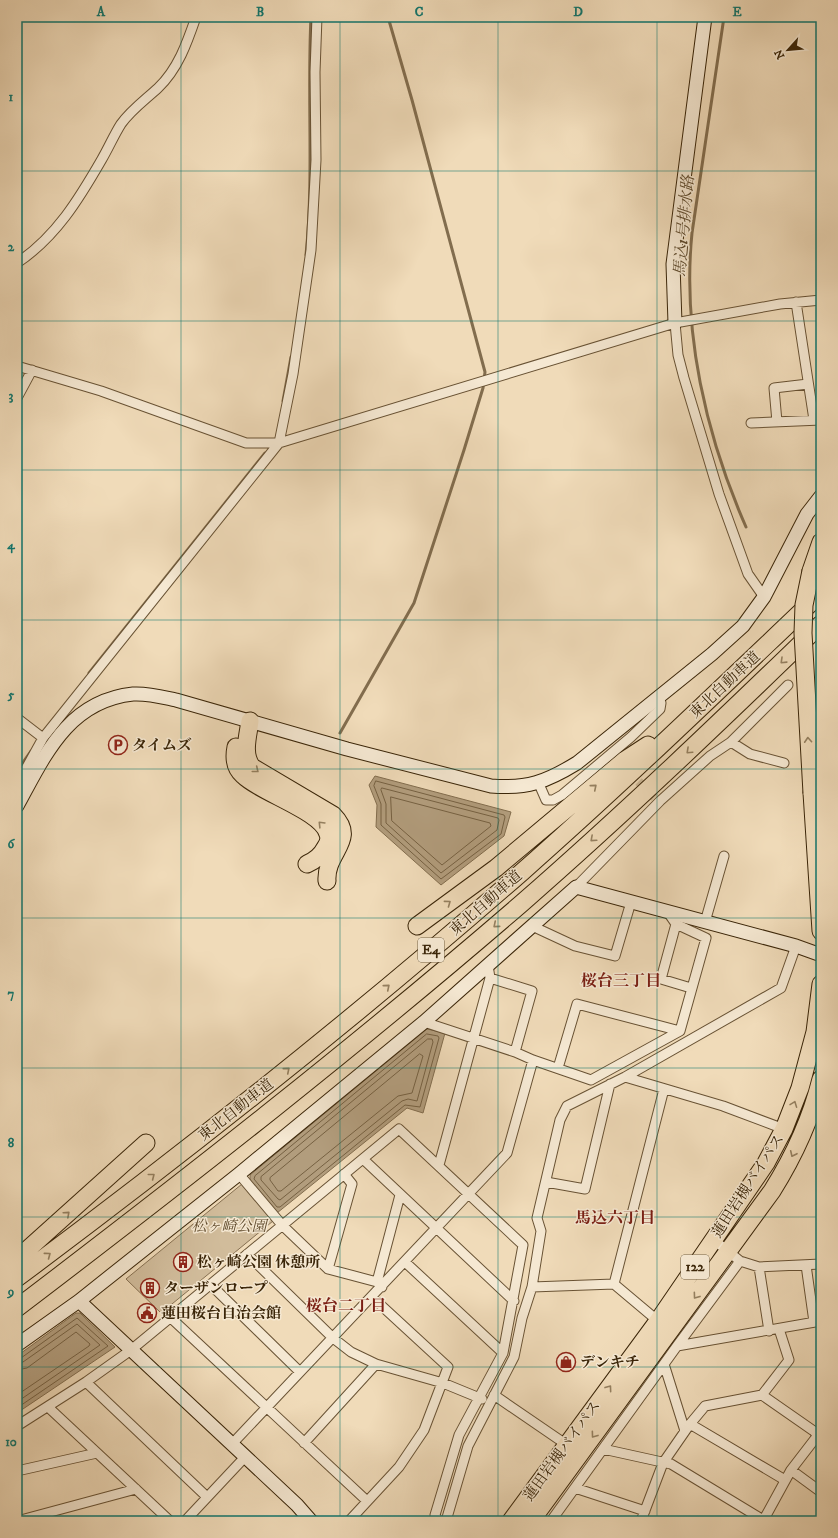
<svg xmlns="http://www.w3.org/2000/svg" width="838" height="1538" viewBox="0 0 838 1538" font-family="'IM FELL DW Pica','Noto Serif JP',serif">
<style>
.green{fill:#d1bc9b;stroke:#867052}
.water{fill:#b29d7d;stroke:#826d4e}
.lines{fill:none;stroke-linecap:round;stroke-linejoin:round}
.shore{stroke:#766142;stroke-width:1}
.stream{stroke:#826d4e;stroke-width:3}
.street-tunnel{stroke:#ccb796;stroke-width:9;stroke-dasharray:9 4.5;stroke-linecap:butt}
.street-casing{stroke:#685234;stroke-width:11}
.secondary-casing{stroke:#3a2508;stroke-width:15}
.highway-casing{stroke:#3a2508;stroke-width:19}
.street{stroke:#f5e8d2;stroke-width:9}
.secondary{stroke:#f5e8d2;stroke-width:13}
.highway{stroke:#f0dbb9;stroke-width:17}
.highway-bridge-casing{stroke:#3a2508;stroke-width:19;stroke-linecap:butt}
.highway-bridge{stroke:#f0dbb9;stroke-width:17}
.oneway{stroke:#958060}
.grid{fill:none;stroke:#0f766e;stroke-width:1;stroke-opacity:0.55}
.labels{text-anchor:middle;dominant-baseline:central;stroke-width:3;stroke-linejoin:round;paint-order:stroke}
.shield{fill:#f5e8d2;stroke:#726045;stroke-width:1}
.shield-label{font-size:14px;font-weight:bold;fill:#3a2508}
.street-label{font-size:15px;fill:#3a2508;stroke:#f5e8d2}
.poi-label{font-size:15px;font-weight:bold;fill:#3a2508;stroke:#f5e8d2;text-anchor:start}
.park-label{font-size:15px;font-style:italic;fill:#604b2d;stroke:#f5e8d2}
.water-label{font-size:16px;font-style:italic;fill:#5e492b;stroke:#f5e8d2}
.neighbourhood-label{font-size:16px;font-weight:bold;fill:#7a1f14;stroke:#f5e8d2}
.neatline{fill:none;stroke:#0f766e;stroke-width:1.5}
.grid-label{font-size:13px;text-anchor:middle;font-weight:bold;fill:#0f766e}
</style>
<rect width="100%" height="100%" fill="#f0dbb9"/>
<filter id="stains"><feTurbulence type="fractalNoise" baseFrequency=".005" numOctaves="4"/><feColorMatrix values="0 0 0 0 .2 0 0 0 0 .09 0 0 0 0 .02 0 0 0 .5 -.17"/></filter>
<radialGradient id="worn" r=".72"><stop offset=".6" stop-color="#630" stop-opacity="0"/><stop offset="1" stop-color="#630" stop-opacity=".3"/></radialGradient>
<path class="green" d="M 242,1184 L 273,1221 L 161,1313 L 126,1279 Z"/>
<path class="water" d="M 375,776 L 511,812 L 504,836 L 441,885 L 376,827 L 377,805 L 369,785 Z
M 427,1029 L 445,1033 L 423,1113 L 407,1108 L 277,1213 L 250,1180 L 250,1175 Z
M 76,1313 L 80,1313 L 115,1347 L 17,1413 L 17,1356 Z"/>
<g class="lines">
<path class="shore" d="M 376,781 L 504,815 L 505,817 L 501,834 L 441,879 L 381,825 L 381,804 L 374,786 Z
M 382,788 L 498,818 L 499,820 L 497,830 L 441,873 L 386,823 L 386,804 L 381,790 Z
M 391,797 L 490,823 L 491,826 L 442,865 L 392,821 Z
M 427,1034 L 438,1036 L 439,1038 L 420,1107 L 405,1105 L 280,1207 L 277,1207 L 254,1179 L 255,1176 Z
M 428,1039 L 432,1039 L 433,1042 L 417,1101 L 408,1099 L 402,1101 L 280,1200 L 278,1199 L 261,1180 L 261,1177 Z
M 420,1054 L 423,1056 L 412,1093 L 398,1096 L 281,1191 L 278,1191 L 270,1180 L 270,1178 Z
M 17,1359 L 21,1358 L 77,1318 L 108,1346 L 17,1408
M 17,1364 L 23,1362 L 77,1324 L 100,1345 L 17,1402
M 17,1370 L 27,1368 L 76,1332 L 90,1344 L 89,1346 L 17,1395"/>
<path class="stream" d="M 724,17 L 692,233 C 682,332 706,436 746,527
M 306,255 C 314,176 307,96 311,17
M 283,401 L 291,357
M 89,673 L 265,453
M 340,733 L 414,603 L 464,450 L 483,388 L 485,372 L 412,100 L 388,17
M 17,771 L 31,751"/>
<path class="street-tunnel" d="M 629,772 L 655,798"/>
<defs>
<path id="street" d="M 17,263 C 56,237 79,199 102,159 C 109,147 114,135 121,124 C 131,110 145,100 158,88 C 178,69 187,43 196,17
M 796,302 L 814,420
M 675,323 L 678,355 L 684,378 L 719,494 L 748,574 L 764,597
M 17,366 L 101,391 L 246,443 L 279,443 L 675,323 L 780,304 L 821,300
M 17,398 L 32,370
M 777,422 L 774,388 L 808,384
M 751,423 L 821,420
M 17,718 L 43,738
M 731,742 L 750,754 L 784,763
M 539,784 L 546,800 L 553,800 L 562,795 L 631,737 L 660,709 L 661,703 L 659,696
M 17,785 L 43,738 L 279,443 L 293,374 L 311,250 L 316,160 L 315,72 L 317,17
M 576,887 L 660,801 L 710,756 L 731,742 L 788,685
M 705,922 L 724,856
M 676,924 L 661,979 L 691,988
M 532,926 L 575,946 L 615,956 L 631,902
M 490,978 L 532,991 L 515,1052
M 424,1022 L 515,1052 L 533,1060 L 591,1080 L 680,1031 L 706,938 L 676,924 L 667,911
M 558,1068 L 577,1004 L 680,1031
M 625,1077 L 723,1106 L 784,1129
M 363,1159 L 514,1301
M 439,1165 L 490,978 L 488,965
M 239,1174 L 282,1225 L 328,1269 L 377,1282 L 382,1287
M 546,1182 L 585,1189 L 610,1084
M 714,1240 L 740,1261 L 759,1267 L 821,1264
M 247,1254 L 333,1338 L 351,1352 L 376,1364 L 443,1383 L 482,1399
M 405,1262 L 503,1353
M 806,1265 L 814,1322
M 759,1267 L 769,1331
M 328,1269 L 352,1184 L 344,1174
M 377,1282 L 400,1195
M 614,1284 L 664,1089
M 211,1285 L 300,1372
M 532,1287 L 614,1284 L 658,1321
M 171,1318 L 367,1501
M 677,1346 L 821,1321
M 664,1364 L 685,1431
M 86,1382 L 207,1497
M 494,1395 L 567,1445
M 762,1395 L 818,1434
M 48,1407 L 170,1521
M 690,1424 L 785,1480
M 17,1426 L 86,1382 L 131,1350 L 399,1129 L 523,1245 L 503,1353 L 459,1435 L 435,1515 L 438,1521
M 304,1443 L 376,1364
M 232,1444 L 507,1153 L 533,1060
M 603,1449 L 671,1464 L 765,1521
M 791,1470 L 821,1492
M 17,1471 L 97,1453
M 575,1488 L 645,1511
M 17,1521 L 136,1489
M 185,1521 L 245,1457
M 349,1521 L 399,1467 L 424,1430 L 448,1367 L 372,1297
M 446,1521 L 468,1446 L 514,1357 L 522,1318 L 532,1287 L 541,1231 L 537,1218 L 560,1120 L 567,1106 L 625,1077 L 781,988 L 796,946
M 551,1521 L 677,1346 L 740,1261
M 641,1521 L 663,1463 L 690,1424 L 705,1406 L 762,1395 L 789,1360 L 779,1329
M 763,1521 L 791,1470 L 821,1431"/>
<path id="secondary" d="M 675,323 L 673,264 L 705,17
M 17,806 C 45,755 68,701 133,694 C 148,693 162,697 176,700 L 347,749 L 491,786 C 527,789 546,782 577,763 L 712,654 L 743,626 L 764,597 L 807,514 L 821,496
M 79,1301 L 297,1505 L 311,1521
M 17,1345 L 79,1301 L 239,1174 L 424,1022 L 576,887 L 796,946 L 821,955
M 818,1434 L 821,1436"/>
<path id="highway" d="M 811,571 L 821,542
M 250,721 C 248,736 242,754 252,767 L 333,815 C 358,840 325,852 327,881
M 236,747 C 234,757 235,768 243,775 C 261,793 322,811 328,834 C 330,839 328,844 325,848 C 321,856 316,860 307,864
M 812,793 L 821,931
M 417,926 L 496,868 L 625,760 L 648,745
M 17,1259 L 146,1143
M 17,1278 C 190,1149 359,1015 522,872 C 624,782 722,687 821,593
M 17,1308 C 189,1177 359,1044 522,903 C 625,813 723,719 821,624
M 511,1521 L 658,1321 L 766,1163 L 784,1129 L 800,1088 L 815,1032 L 821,984
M 531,1521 L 772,1191 C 794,1156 811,1119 821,1079"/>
</defs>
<use href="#street" class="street-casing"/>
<use href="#secondary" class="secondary-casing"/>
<use href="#highway" class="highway-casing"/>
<use href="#street" class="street"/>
<use href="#secondary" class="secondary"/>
<use href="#highway" class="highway"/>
<defs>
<path id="highway-bridge" d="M 811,571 L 804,605 L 803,633 L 812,793"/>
</defs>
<use href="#highway-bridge" class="highway-bridge-casing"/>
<use href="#highway-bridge" class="highway-bridge"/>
</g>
<defs><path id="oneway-chevron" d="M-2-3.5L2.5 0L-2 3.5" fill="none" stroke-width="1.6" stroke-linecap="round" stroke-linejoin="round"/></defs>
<g class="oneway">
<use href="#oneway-chevron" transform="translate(783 661) rotate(136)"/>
<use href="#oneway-chevron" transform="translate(808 740) rotate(-94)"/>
<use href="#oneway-chevron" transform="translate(689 751) rotate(137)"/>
<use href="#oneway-chevron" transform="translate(256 770) rotate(39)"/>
<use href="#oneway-chevron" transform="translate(594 787) rotate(-40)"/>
<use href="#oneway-chevron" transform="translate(321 824) rotate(-134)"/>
<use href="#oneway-chevron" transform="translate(593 839) rotate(138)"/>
<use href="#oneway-chevron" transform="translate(448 903) rotate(-36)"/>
<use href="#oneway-chevron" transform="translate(496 925) rotate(140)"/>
<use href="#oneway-chevron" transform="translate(387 987) rotate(-40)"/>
<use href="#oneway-chevron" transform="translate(287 1070) rotate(-40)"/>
<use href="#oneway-chevron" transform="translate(794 1104) rotate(-69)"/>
<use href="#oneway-chevron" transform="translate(793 1154) rotate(115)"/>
<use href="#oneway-chevron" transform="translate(152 1176) rotate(-38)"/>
<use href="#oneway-chevron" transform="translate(67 1214) rotate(-42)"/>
<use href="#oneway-chevron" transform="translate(48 1255) rotate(-37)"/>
<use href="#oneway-chevron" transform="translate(696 1296) rotate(126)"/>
<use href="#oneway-chevron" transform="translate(609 1388) rotate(-54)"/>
<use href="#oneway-chevron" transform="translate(594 1435) rotate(126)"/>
</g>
<path class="grid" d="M 181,17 L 181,1521M 340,17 L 340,1521M 498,17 L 498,1521M 657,17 L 657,1521M 17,171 L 821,171M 17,321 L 821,321M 17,470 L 821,470M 17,620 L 821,620M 17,769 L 821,769M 17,918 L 821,918M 17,1068 L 821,1068M 17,1217 L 821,1217M 17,1367 L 821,1367"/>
<defs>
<symbol id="parking-ring" viewBox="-11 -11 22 22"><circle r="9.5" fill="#f5e8d2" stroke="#8f2418" stroke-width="1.5"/><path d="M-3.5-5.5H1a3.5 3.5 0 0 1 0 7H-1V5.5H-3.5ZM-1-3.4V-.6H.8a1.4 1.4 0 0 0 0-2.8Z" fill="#8f2418"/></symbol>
<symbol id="building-ring" viewBox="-11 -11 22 22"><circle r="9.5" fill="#f5e8d2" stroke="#8f2418" stroke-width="1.5"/><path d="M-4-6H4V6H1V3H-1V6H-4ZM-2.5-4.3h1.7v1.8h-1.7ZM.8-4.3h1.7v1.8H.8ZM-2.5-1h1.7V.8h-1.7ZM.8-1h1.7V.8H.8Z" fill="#8f2418"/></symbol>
<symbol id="civic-ring" viewBox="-11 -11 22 22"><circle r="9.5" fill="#f5e8d2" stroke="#8f2418" stroke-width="1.5"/><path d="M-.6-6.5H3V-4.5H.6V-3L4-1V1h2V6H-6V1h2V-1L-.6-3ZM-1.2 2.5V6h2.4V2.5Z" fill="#8f2418"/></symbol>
<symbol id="shop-ring" viewBox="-11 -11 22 22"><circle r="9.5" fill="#f5e8d2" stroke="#8f2418" stroke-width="1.5"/><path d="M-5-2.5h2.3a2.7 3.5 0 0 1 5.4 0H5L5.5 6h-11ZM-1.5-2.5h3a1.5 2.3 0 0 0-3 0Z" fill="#8f2418"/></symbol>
</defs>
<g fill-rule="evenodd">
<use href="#parking-ring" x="107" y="734" width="22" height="22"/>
<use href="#building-ring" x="172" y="1251" width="22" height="22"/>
<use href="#building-ring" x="139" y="1277" width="22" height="22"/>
<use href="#civic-ring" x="136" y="1302" width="22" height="22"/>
<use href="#shop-ring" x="555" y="1351" width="22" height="22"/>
</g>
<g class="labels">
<g class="shield">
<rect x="418" y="938" width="26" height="24" rx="3"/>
<rect x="681" y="1255" width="28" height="24" rx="3"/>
</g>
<g class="shield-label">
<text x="431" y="950">E4</text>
<text x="695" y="1267">122</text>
</g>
<g class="street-label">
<text transform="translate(725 685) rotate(-43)">東北自動車道</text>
<text transform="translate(486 903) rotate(-41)">東北自動車道</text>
<text transform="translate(236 1110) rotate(-38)">東北自動車道</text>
<text transform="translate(748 1186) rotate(-57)">蓮田岩槻バイパス</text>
<text transform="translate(562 1451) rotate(-54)">蓮田岩槻バイパス</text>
</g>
<g class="poi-label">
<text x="132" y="745">タイムズ</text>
<text x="197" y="1262">松ヶ崎公園 休憩所</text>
<text x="164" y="1288">ターザンロープ</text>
<text x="161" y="1313">蓮田桜台自治会館</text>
<text x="580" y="1362">デンキチ</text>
</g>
<g class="park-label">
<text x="229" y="1226">松ヶ崎公園</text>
</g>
<g class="water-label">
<text transform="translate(684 226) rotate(-85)">馬込1号排水路</text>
</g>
<g class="neighbourhood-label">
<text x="621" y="981">桜台三丁目</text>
<text x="615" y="1218">馬込六丁目</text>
<text x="346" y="1306">桜台二丁目</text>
</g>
</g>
<rect width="838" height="1538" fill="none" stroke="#f0dbb9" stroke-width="44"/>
<g transform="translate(788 50) rotate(243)" stroke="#f5e8d2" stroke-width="3" paint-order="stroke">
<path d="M0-3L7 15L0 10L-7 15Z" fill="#3a2508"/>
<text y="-6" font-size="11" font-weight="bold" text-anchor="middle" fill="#3a2508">N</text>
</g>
<rect x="22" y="22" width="794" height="1494" class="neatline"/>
<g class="grid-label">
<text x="101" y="16">A</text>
<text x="260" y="16">B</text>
<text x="419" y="16">C</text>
<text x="578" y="16">D</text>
<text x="737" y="16">E</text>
<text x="11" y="101">1</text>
<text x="11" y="251">2</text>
<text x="11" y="400">3</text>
<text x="11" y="549">4</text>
<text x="11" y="699">5</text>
<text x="11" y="848">6</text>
<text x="11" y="998">7</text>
<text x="11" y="1147">8</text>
<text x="11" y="1296">9</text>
<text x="11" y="1446">10</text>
</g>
<rect width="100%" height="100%" filter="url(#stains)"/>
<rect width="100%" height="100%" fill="url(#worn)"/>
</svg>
